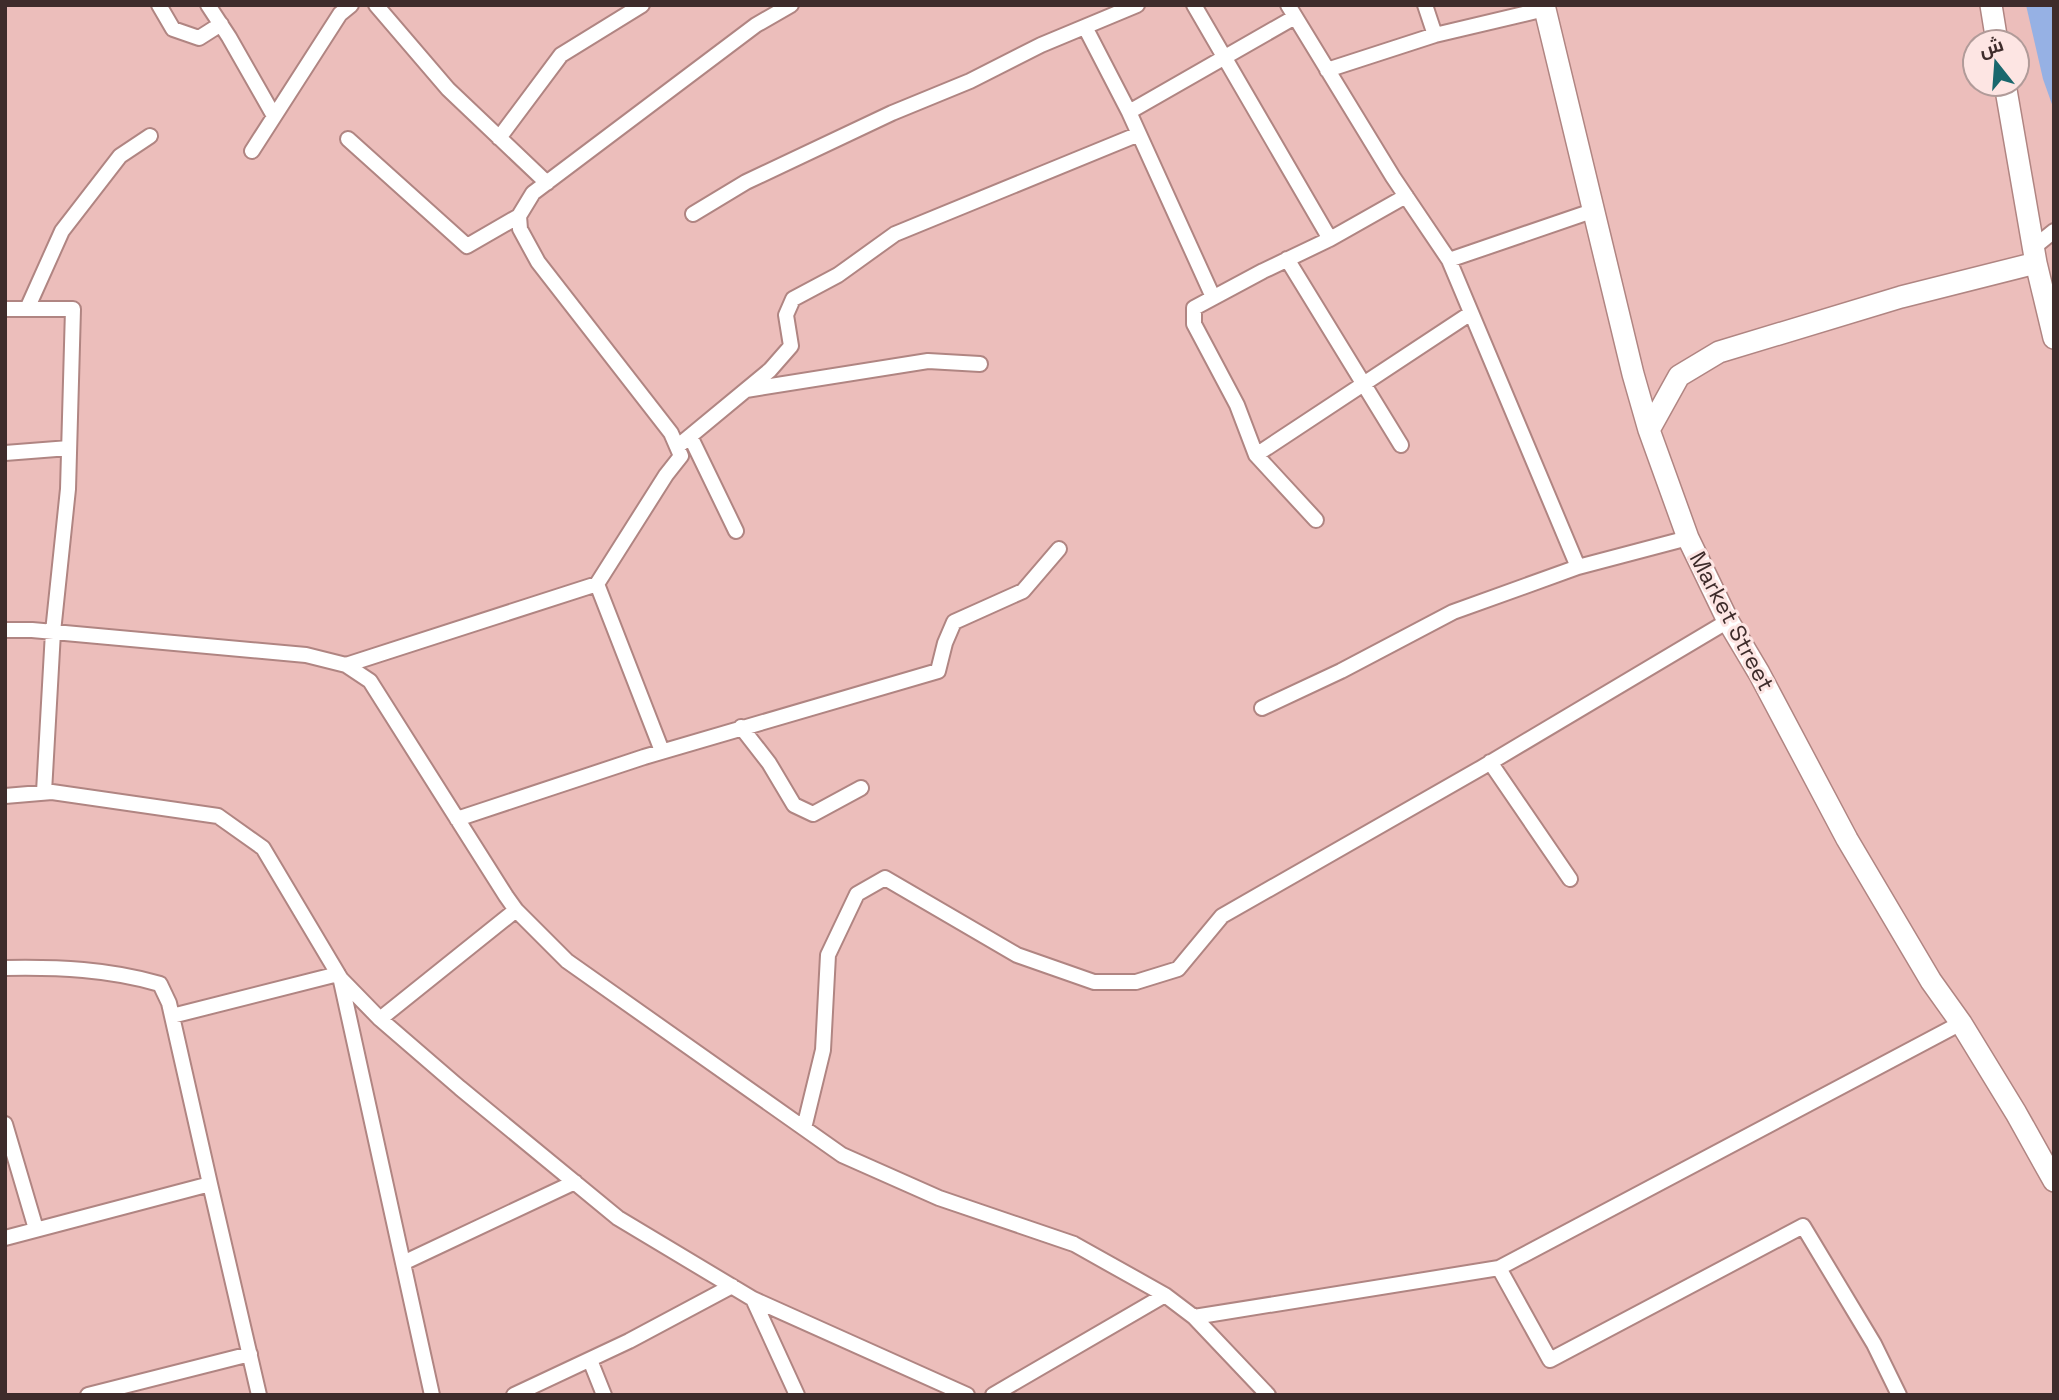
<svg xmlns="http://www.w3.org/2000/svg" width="2059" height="1400" viewBox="0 0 2059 1400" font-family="'Space Grotesk',Cairo,sans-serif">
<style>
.water{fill:#96b1e4}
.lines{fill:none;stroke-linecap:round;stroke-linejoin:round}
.street-casing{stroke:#b08582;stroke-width:18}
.secondary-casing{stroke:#b08582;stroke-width:24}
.street{stroke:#fff;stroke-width:14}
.secondary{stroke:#fff;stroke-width:21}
.labels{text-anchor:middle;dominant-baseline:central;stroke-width:6;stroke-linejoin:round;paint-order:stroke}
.street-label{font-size:23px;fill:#3e2c2b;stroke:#fde5e3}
</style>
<rect width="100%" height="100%" fill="#ecbebb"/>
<path class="water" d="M 2026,5 L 2054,5 L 2054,110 L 2043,79 Z"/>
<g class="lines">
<defs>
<path id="street" d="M 159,5 L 173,29 L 199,38 L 221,24
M 208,5 L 229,37 L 274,116
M 376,5 L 448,89 L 547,183
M 1194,5 L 1330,239
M 1288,5 L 1393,177 L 1449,260 L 1578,567 L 1688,538
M 1425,5 L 1435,35
M 1085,27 L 1129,112 L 1213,297
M 1327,70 L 1435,35 L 1545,9
M 1129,112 L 1295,17
M 499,138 L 561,55 L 642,5
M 348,139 L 467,246 L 519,216
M 252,151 L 340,14 L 351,5
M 693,214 L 746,182 L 892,113 L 970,81 L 1041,45 L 1137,5
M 2033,248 L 2054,231
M 1287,259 L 1401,445
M 1449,260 L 1595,210
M 5,309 L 73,309 L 68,489 L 53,632 L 44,792
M 27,309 L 62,231 L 120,156 L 150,136
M 746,390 L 928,361 L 980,364
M 690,436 L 736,531
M 677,447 L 770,370 L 791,346 L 786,315 L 793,299 L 838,275 L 895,234 L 1139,134
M 5,453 L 69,448
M 1256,455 L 1471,313
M 1316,520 L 1256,455 L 1237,405 L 1194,324 L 1194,308 L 1263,271 L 1330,239 L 1406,196
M 597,584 L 662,751
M 5,630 L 32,630 L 306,655 L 346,665 L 370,681 L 506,896 L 516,910 L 567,961 L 842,1155 L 939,1198 L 1074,1244 L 1165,1295 L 1194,1317 L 1268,1395
M 346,665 L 597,584 L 666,475 L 681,456 L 671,433 L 538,262 L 520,229 L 519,216 L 533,193 L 756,25 L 791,5
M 1262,708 L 1341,671 L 1453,612 L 1578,567
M 741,727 L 769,763 L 794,805 L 813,814 L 861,788
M 1490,762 L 1570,879
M 5,796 L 52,792 L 218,816 L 263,848 L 341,979 L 380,1019 L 460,1088 L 618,1218 L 753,1299 L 967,1395
M 457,819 L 644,757 L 938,671 L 945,643 L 954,622 L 1023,591 L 1059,549
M 5,968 C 58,967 109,969 160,984 L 169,1003 L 210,1184
M 341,981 L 432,1395
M 172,1016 L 338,974
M 380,1019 L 516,910
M 5,1124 L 36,1229
M 804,1128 L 823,1050 L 828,955 L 857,894 L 885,878 L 1017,955 L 1094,982 L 1136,982 L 1178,969 L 1222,916 L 1481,768 L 1728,621
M 5,1238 L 210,1184 L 259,1395
M 403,1263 L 575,1182
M 1499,1268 L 1550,1360 L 1803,1226 L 1874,1344 L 1899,1395
M 753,1299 L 797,1395
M 1194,1317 L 1499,1268 L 1961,1023
M 590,1360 L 604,1395
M 88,1395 L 250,1354
M 514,1395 L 629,1341 L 732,1286
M 993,1395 L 1165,1295"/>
<path id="secondary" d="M 1544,5 L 1633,374 L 1649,430 L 1688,538 L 1728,621 L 1759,673 L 1847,839 L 1931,981 L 1961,1023 L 2016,1113 L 2054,1181
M 1991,5 L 1997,42
M 2005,84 L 2036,263 L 2054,338
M 1649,430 L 1679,376 L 1719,352 L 1901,297 L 2036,263"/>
</defs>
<use href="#street" class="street-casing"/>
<use href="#secondary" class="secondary-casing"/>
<use href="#street" class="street"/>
<use href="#secondary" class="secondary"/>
</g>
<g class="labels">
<g class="street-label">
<text transform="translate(1732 621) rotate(62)">Market Street</text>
</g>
</g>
<rect width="2059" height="1400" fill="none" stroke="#3e2c2b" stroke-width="14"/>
<g transform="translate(1996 63) rotate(343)"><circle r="33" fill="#fde5e3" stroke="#b19b99" stroke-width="2"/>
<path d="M0-5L12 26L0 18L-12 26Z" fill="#19676d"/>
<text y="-10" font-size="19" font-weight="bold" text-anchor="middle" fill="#3e2c2b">ش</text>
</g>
</svg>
